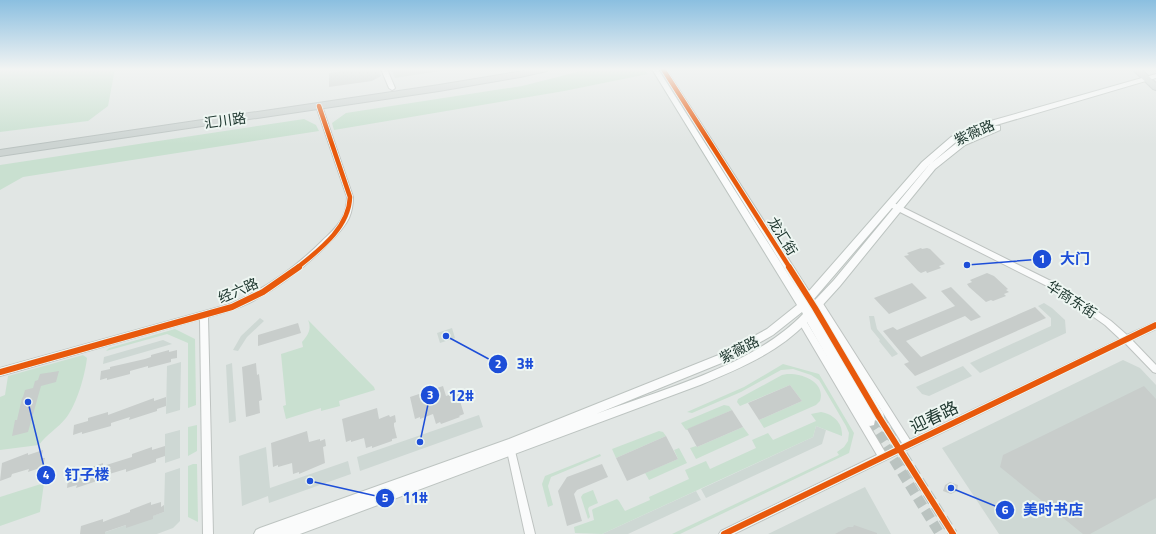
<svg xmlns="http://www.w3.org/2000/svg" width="1156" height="534" viewBox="0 0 1156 534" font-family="'Titillium Web','Noto Sans SC',sans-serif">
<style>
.built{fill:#ced8d4}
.green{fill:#c9e0d0}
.building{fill:#c8cdcb}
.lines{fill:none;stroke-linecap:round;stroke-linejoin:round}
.secondary-tunnel{stroke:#bac3c0;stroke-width:10;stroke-dasharray:10 5;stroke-linecap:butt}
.street-casing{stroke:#bec3c1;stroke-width:2}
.secondary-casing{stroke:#bdc4c1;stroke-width:2}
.primary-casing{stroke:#bbc3c1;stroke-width:2}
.street{fill:#fafbfb;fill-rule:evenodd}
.secondary{fill:#fafbfb;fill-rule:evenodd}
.primary{fill:#cdd4d2;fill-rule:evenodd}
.cycleway-far1-casing{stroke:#eef6f2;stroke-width:6}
.cycleway-casing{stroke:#eef6f2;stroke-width:8}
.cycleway-far1{stroke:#e8590c;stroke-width:4.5}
.cycleway{stroke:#e8590c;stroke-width:6}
.labels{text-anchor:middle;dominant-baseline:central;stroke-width:4;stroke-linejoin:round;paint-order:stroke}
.street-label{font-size:14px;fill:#203931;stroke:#eef6f2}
.near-street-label{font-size:17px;fill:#203931;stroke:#eef6f2}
.leader{fill:none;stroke:#1d4ed8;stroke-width:1.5}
.callout-dot{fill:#1d4ed8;stroke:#eef6f2;stroke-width:1.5}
.mark-label{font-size:12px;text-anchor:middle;font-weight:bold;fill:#fff}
.callout-label{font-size:15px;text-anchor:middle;font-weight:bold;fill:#1d4ed8;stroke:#eef6f2;stroke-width:4;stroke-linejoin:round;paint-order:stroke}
</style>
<rect width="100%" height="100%" fill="#e1e6e4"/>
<path class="built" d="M 391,69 L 453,69 L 395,78 Z
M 1044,303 L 1052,308 L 1065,320 L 1066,333 L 980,373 L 970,363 L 1051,326 L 1051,318 L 1038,306 Z
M 869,316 L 874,316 L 877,329 L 898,354 L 892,357 L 879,341 L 880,340 L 871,329 Z
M 260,318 L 264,321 L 247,337 L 238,351 L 233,350 L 241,336 Z
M 452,328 L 455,338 L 440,343 L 437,333 Z
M 163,340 L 172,344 L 103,364 L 104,357 Z
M 1123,360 L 1140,368 L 1156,385 L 1156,534 L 999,534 L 942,448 Z
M 181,362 L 180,410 L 166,414 L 167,366 Z
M 232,363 L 236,421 L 229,423 L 226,365 Z
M 963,366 L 972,376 L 929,396 L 922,394 L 916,387 Z
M 479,415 L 483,427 L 360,471 L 357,457 Z
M 816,426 L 826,430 L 822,444 L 706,498 L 701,489 L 813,437 Z
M 180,430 L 180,458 L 165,463 L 165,434 Z
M 266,447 L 270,488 L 348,461 L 351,474 L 269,503 L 268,496 L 242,506 L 239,456 Z
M 180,468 L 180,521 L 173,528 L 157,534 L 100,534 L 164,512 L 165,473 Z
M 865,487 L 891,534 L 768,534 Z
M 696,491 L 701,500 L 628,534 L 602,534 Z"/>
<path class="green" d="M 0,69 L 115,69 L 108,106 L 88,121 L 0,132 Z
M 589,69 L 643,69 L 648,74 L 564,91 L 334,130 L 332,123 L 346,113 L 522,86 Z
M 304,119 L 316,125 L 319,131 L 23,177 L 0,190 L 0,165 Z
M 308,320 L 374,387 L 375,390 L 339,401 L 340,406 L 321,411 L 321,408 L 286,419 L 283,406 L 286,405 L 281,354 L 303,347 L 302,342 C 308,335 312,329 308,320 Z
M 175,329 L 195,339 L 196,405 L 188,408 L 188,343 L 167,334 L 106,351 L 109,348 Z
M 83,355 L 87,358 C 85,375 77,404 66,418 C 58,428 47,434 39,445 L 0,450 L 0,397 L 5,395 L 8,376 Z
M 783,364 L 819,374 L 854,433 L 849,453 L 680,534 L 672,534 L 839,455 L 837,452 L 844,447 L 848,441 L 849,433 L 846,426 L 819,380 L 811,375 L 793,369 L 781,370 L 741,392 L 692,413 L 687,412 L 744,387 Z
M 787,374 C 802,373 826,382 820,401 L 816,405 L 764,428 L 759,420 L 802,401 L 790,385 L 740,406 L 737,402 L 738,399 L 782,375 Z
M 724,405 L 729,406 L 732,410 L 686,430 L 681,423 Z
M 821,412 C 833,414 843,423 842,436 L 816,426 L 813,437 L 602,534 L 575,533 L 574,527 L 594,520 L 592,510 L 593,509 L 617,499 L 619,501 L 625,511 L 650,500 L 649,497 L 689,479 L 685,470 L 706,461 L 710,469 L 756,448 L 752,440 L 768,433 L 773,440 L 816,421 L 811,414 Z
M 197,425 L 197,451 L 188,456 L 188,427 Z
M 743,427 L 749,435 L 696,459 L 690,448 L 696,446 L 697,447 Z
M 659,431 L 663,432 L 666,436 L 616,458 L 612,449 Z
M 679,448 L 687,463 L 649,480 L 645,473 L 678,459 L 674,450 Z
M 600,454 L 601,456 L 551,477 L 548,486 L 553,505 L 548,507 L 542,484 L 545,476 Z
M 193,464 L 197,464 L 198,522 L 188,517 L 188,466 Z
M 44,483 L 40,512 L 0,526 L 0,497 Z
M 593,490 L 598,503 L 589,507 L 588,509 L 590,517 L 588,519 L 581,497 L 583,494 Z"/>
<path class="building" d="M 361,69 L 378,69 L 381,76 L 372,81 L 329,87 L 329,73 Z
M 921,248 L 922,249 L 927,248 L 930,249 L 945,264 L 939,266 L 941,268 L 927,273 L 926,271 L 921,273 L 918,271 L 904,256 L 909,255 L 907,253 Z
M 987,273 L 994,276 L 1008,289 L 1006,290 L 1009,292 L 1004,294 L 1006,296 L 993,301 L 991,300 L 986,302 L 969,287 L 967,284 L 972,282 L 970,280 Z
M 912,283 L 927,298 L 889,314 L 874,298 Z
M 951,287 L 981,317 L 971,321 L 965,316 L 906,341 L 921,357 L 1035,307 L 1046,318 L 915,376 L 904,364 L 909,362 L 883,331 L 893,327 L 897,330 L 955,306 L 941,291 Z
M 298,323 L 301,333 L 258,346 L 258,335 Z
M 169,350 L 169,352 L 177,350 L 177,358 L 171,359 L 171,362 L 148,368 L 148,366 L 130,371 L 130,374 L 107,380 L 107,378 L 100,380 L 101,371 L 110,369 L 110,367 L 145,359 L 151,357 L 151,355 Z
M 256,363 L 257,375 L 259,374 L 262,400 L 259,401 L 260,413 L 246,417 L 242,367 Z
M 59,371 L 56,382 L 41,386 L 28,432 L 12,436 L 15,420 L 17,420 L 22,398 L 23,397 L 25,390 L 33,388 L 35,381 L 38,380 L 40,374 Z
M 790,385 L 802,401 L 759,420 L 748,403 Z
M 443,386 L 446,396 L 455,393 L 456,394 L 461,393 L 463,400 L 460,401 L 464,414 L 459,416 L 460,417 L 441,424 L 440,422 L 436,424 L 433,414 L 420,419 L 420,417 L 415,419 L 410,397 Z
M 1144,386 L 1156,399 L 1156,498 L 1090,534 L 1083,534 L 1000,467 L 1003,455 Z
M 166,397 L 166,406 L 157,409 L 157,411 L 129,420 L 130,417 L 111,423 L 111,426 L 82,434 L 82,432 L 73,435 L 74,425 L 88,421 L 88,418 L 108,412 L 108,415 L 154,398 L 154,401 Z
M 377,408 L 379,419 L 389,415 L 390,417 L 395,415 L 396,422 L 394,423 L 394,426 L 397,438 L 392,439 L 392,441 L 372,448 L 372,446 L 366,448 L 364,438 L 351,442 L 351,440 L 346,442 L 342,419 Z
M 732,410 L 743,427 L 697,447 L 687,429 Z
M 307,431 L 309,442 L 320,439 L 320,441 L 325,439 L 326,446 L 323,447 L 325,463 L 299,474 L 299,472 L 293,474 L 292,463 L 278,467 L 278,465 L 273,467 L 271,443 Z
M 666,436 L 678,459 L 627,481 L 616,458 Z
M 165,446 L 165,456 L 156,459 L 156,462 L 126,472 L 126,469 L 106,475 L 106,478 L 76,488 L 77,485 L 67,488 L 68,477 L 82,472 L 83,470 L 103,463 L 103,466 L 132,457 L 132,454 L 152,447 L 152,450 Z
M 43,450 L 41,458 L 45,458 L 43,467 L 28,472 L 29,469 L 12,474 L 11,477 L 0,481 L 2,463 L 28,453 L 28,455 Z
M 602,464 L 608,477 L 577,490 L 574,494 L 582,521 L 567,526 L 558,491 L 567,477 Z
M 950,482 L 958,485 L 957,491 L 951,494 L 943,491 L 945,485 Z
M 151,502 L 151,505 L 161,502 L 161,507 L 164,505 L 164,512 L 153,516 L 153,519 L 126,528 L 126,525 L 105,532 L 105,534 L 80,534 L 81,526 L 103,519 L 103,522 L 113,518 L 130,512 L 130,510 Z
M 854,525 L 877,533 L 877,534 L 835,534 L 848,527 L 853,527 Z"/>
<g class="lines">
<path class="secondary-tunnel" d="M 879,417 L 953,534
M 870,421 L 940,534"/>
<defs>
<path id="street" d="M 381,69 L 387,69 L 395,88 L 394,89 L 392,90 L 389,88 Z
M 319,104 L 322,106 L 353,197 C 353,204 352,211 349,218 C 344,228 336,236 328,244 C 305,267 280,287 251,302 C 237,309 223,313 208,317 L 213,534 L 203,534 L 200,319 L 0,376 L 0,368 L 230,304 C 265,289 295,268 322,241 C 329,234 338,227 342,218 C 346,211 347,204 347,197 L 316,106 Z
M 892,204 L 896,204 L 1063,287 L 1111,321 L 1127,335 L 1156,322 L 1156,329 L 1132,340 L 1156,365 L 1156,373 L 1153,372 L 1125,343 L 734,534 L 719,534 L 721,531 L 877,455 L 799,323 L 798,321 L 799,319 L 802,318 L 805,319 L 885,452 L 902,443 L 816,306 L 815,304 L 816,302 L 822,302 L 910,440 L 1120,339 L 1105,325 L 1057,291 L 892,208 L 891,206 Z
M 511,447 L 514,448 L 515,451 L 535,534 L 525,534 L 507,451 L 508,448 Z"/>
<path id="secondary" d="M 652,69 L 658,69 L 803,298 L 660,69 L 666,69 L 809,291 L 922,162 L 951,137 L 980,124 L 1156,74 L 1156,78 L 986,128 L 957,141 L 928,166 L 814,299 L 815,300 L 834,280 L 929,165 L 959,141 L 994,126 L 1000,126 L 1000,130 L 965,145 L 935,169 L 840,286 L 820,308 L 883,413 L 884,417 L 883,421 L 879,422 L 875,420 L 874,425 L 870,426 L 866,425 L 807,322 C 778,353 738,369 700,385 L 300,534 L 254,534 L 256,530 L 260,528 L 509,439 L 721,354 L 767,329 L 797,305 ZM 802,312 L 803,314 C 755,365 661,390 596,414 L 729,360 L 773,335 Z"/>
<path id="primary" d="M 535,69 L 548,69 L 547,71 L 520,77 L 439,91 L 0,156 L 0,150 L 439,85 Z
M 1132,69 L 1141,69 L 1156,83 L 1156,90 L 1153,89 Z"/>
</defs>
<use href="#street" class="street-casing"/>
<use href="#secondary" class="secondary-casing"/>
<use href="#primary" class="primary-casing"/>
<use href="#street" class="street"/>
<use href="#secondary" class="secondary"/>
<use href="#primary" class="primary"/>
<defs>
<path id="cycleway-far1" d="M 663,69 L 790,268
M 297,268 C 319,250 349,228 350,197 L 319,106"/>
<path id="cycleway" d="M 789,267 L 815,308 L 879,417 L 953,534
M 0,372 L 232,307 L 263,292 L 299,267
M 724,534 L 1156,325"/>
</defs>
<use href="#cycleway-far1" class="cycleway-far1-casing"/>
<use href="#cycleway" class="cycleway-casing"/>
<use href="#cycleway-far1" class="cycleway-far1"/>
<use href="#cycleway" class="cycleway"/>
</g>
<linearGradient id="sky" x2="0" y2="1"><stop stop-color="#8bbfe0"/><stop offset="0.48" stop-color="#f2f4f3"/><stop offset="1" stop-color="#f2f4f3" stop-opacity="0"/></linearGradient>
<rect width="1156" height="144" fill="url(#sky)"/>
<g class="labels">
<g class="street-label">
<text transform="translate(225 120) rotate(-8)">汇川路</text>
<text transform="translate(974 132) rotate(-24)">紫薇路</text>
<text transform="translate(783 236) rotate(58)">龙汇街</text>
<text transform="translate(238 290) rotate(-23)">经六路</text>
<text transform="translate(1072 299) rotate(33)">华商东街</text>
<text transform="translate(739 349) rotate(-27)">紫薇路</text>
</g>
<g class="near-street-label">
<text transform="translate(934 417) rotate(-26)">迎春路</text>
</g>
</g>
<path class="leader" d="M967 265L1042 259M446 336L498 364M420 442L430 395M28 402L46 475M310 481L385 498M951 488L1005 510"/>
<g class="callout-dot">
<circle cx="967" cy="265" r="4"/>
<circle cx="446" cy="336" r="4"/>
<circle cx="420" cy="442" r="4"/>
<circle cx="28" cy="402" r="4"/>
<circle cx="310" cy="481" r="4"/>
<circle cx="951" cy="488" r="4"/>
<circle cx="1042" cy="259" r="10"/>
<circle cx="498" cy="364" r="10"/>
<circle cx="430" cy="395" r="10"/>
<circle cx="46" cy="475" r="10"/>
<circle cx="385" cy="498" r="10"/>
<circle cx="1005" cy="510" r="10"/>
</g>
<g class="mark-label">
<text x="1042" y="263">1</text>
<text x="498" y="368">2</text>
<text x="430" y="399">3</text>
<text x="46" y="479">4</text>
<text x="385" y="502">5</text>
<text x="1005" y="514">6</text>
</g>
<g class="callout-label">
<text x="1075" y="264">大门</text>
<text x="525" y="369">3#</text>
<text x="461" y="401">12#</text>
<text x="87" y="480">钉子楼</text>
<text x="415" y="503">11#</text>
<text x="1053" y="515">美时书店</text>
</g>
</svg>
